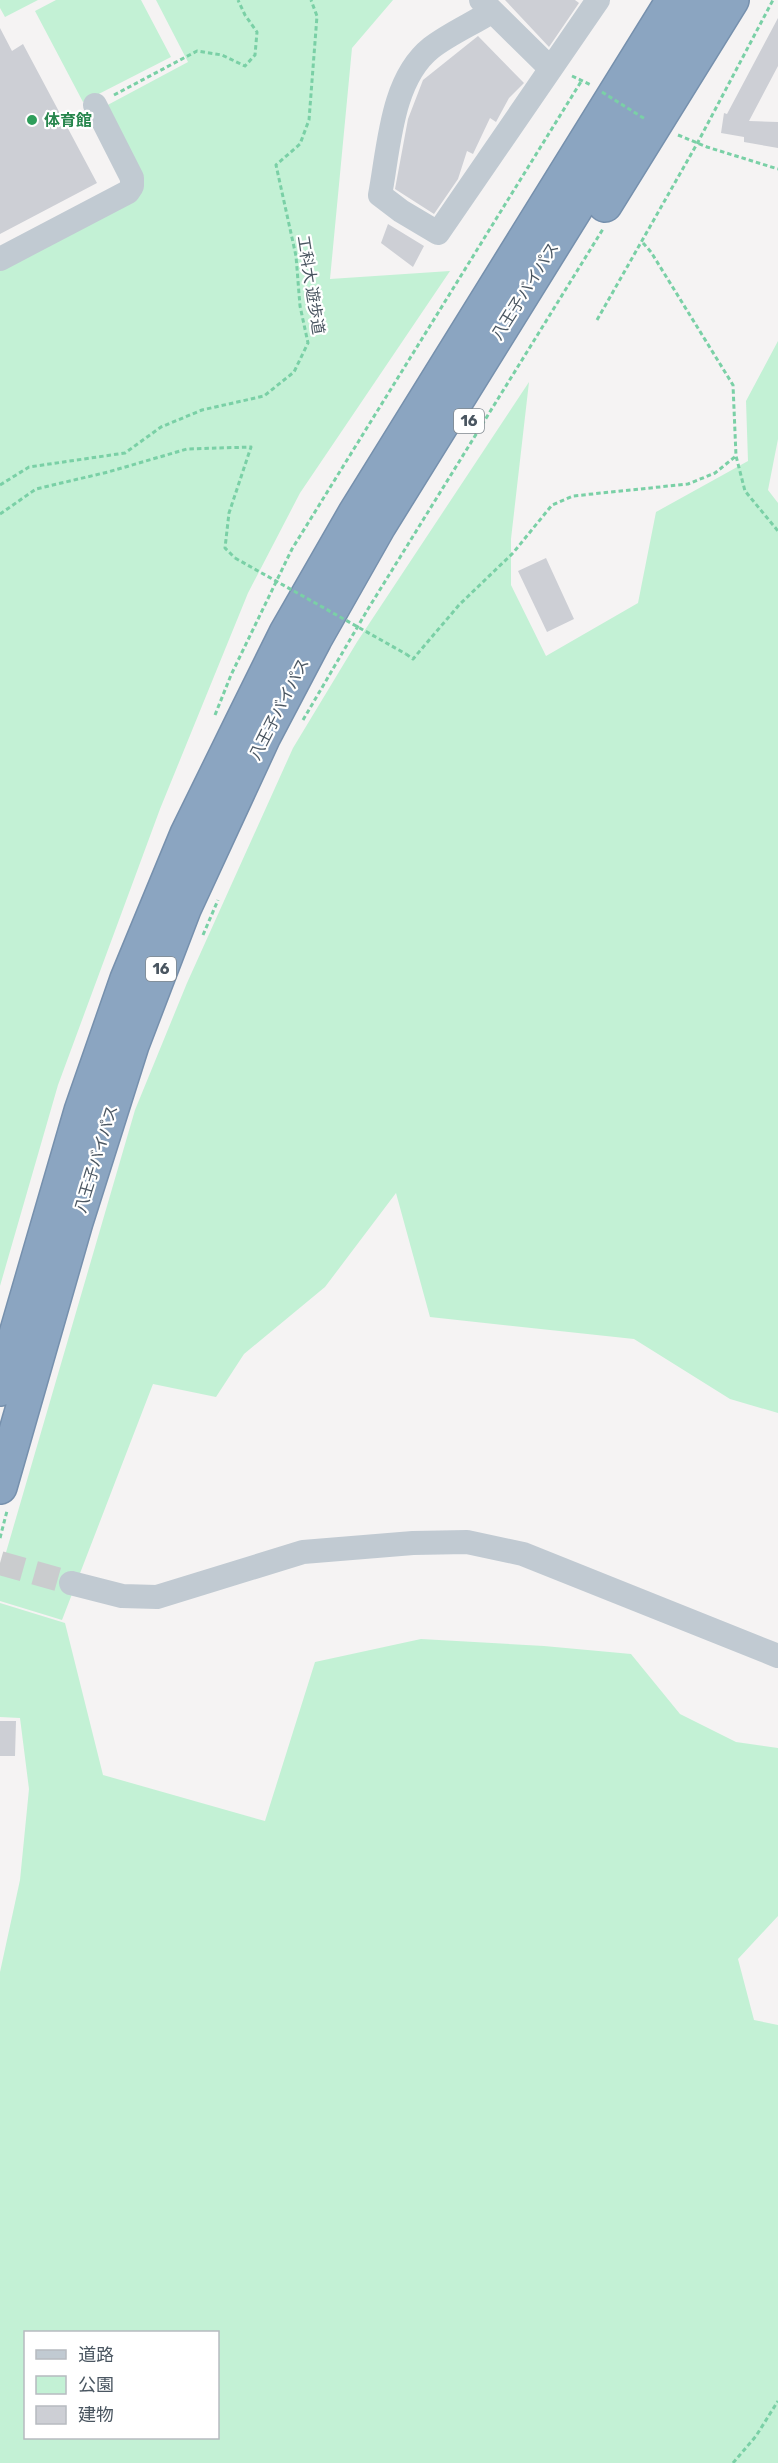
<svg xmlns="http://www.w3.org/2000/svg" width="778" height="2463" viewBox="0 0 778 2463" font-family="Rubik,'Noto Sans JP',sans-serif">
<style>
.green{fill:#c3f1d5;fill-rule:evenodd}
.building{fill:#cdcfd5}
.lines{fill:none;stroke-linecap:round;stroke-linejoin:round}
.minor-tunnel{stroke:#caccce;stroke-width:24;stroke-dasharray:24 12;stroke-linecap:butt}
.highway-casing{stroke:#7690ad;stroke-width:36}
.path{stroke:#7ad0a6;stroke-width:3;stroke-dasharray:4.5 3;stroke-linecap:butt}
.minor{stroke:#c1cad2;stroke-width:24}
.highway{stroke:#8ba5c1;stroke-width:33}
.path-bridge{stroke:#7ad0a6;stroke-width:3;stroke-dasharray:4.5 3;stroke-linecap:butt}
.leisure-dot{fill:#2e9e5b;stroke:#fff;stroke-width:2}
.labels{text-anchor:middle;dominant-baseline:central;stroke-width:4.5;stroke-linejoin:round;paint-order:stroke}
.shield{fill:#fff;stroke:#808990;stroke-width:1.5}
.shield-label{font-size:15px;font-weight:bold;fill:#4a5661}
.leisure-label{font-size:16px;font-weight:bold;fill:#27864d;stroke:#fff;text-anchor:start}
.street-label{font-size:16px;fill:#4a5661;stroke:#fff}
</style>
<rect width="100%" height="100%" fill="#f5f3f3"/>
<path class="green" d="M 0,0 L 38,0 L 5,17 L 0,8 Z
M 56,0 L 141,0 L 171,57 L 83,102 L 35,11 Z
M 156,0 L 393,0 L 352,48 L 330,279 L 450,271 L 300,493 L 248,593 L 160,809 L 58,1085 L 0,1286 L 0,269 L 127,178 L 102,108 L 188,62 Z
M 778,341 L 778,439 L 768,490 L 778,503 L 778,1413 L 730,1399 L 634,1339 L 430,1317 L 396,1193 L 325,1287 L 244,1354 L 216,1397 L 153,1384 L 62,1620 L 0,1601 L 0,1573 L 135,1110 L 187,983 L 293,748 L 357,642 L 529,382 L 511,539 L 511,585 L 546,656 L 638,603 L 656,512 L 748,461 L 746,401 Z
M 0,1603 L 65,1623 L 103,1775 L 265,1821 L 315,1662 L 421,1639 L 544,1646 L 631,1654 L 680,1714 L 736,1742 L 778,1748 L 778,1916 L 738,1959 L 754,2020 L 778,2025 L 778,2463 L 0,2463 L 0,1972 L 20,1880 L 29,1789 L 20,1718 L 0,1717 ZM 26,2332 L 218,2332 L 218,2438 L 26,2438 Z"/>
<path class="building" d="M 505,0 L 575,0 L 579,3 L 549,47 Z
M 778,18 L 778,66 L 749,121 L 778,122 L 778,148 L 744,142 L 744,137 L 721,133 L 724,113 L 727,114 Z
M 0,28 L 12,51 L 23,44 L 97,183 L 0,234 Z
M 478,36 L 524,83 L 509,98 L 496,122 L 490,118 L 473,154 L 467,151 L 458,179 L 434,214 L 395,189 L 408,119 L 423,80 Z
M 388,224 L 424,246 L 413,267 L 381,243 Z
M 546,558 L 574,619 L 547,632 L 518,571 Z
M 0,1721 L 16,1721 L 15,1756 L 0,1756 Z"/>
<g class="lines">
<path class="minor-tunnel" d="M 0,1563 L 71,1583"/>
<defs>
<path id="highway" d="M 605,205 L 732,0
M 0,1389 L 81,1111 L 127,979 L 187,834 L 241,724 L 286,633 L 355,513 L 673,0
M 0,1487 L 76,1222 L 132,1045 L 184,909 L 264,736 L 315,639 L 379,526 L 705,0"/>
</defs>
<use href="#highway" class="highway-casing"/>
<path class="path" d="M 572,76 L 591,85
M 114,95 L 197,51 L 222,55 L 245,66 L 255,55 L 257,32 L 245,15 L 238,0
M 678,135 L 707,147 L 778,169
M 643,243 L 651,252 L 733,385 L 736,456 L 745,491 L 778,531
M 597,320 L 698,142 L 773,0
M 0,485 L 29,467 L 125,453 L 161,427 L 202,410 L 264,396 L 294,372 L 308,343 L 300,306 L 296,256 L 276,165 L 300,144 L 309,120 L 317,16 L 311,0
M 0,514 L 36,489 L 108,472 L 187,449 L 251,447 L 229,513 L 225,548 L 235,558
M 406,654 L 413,659 L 459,605 L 513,553 L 552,505 L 573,496 L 688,484 L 715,473 L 736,456
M 215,715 L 231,675 L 292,549 L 582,80
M 303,720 L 368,609 L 603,229
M 203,935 L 218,900
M 0,1538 L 7,1511
M 733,2463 L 756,2436 L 778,2401"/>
<path class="minor" d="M 481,0 L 550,68
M 491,12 C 472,24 449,34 431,48 C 391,80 389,148 380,195 L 401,211 L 438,233 L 598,0
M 0,259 L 128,192 L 132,186 L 132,178 L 95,105
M 71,1583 L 122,1596 L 157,1597 L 303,1552 L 413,1543 L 467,1542 L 523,1554 L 778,1656"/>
<use href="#highway" class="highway"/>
<path class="path-bridge" d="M 602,92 L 645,119
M 235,558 L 406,654"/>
</g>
<circle class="leisure-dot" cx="32" cy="120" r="6"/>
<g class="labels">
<g class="shield">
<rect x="454" y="409" width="30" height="24" rx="4.5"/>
<rect x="146" y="957" width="30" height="24" rx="4.5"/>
</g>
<g class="shield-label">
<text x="469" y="421">16</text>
<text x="161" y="969">16</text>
</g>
<g class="leisure-label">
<text x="44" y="120">体育館</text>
</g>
<g class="street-label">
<text transform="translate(311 285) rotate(81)">工科大 遊歩道</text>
<text transform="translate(525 291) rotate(-58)">八王子バイパス</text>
<text transform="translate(279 709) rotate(-63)">八王子バイパス</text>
<text transform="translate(96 1159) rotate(-73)">八王子バイパス</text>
</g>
</g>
<rect x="24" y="2331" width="195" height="108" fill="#ffffff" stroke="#b7bbc0" stroke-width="1.5"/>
<rect x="36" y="2350" width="30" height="9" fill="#c1cad2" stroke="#b7bbc0" stroke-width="1.5"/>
<text x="78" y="2361" font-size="18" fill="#4a5661">道路</text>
<rect x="36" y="2376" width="30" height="18" fill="#c3f1d5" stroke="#b7bbc0" stroke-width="1.5"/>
<text x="78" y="2391" font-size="18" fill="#4a5661">公園</text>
<rect x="36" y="2406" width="30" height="18" fill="#cdcfd5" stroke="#b7bbc0" stroke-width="1.5"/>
<text x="78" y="2421" font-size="18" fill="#4a5661">建物</text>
</svg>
